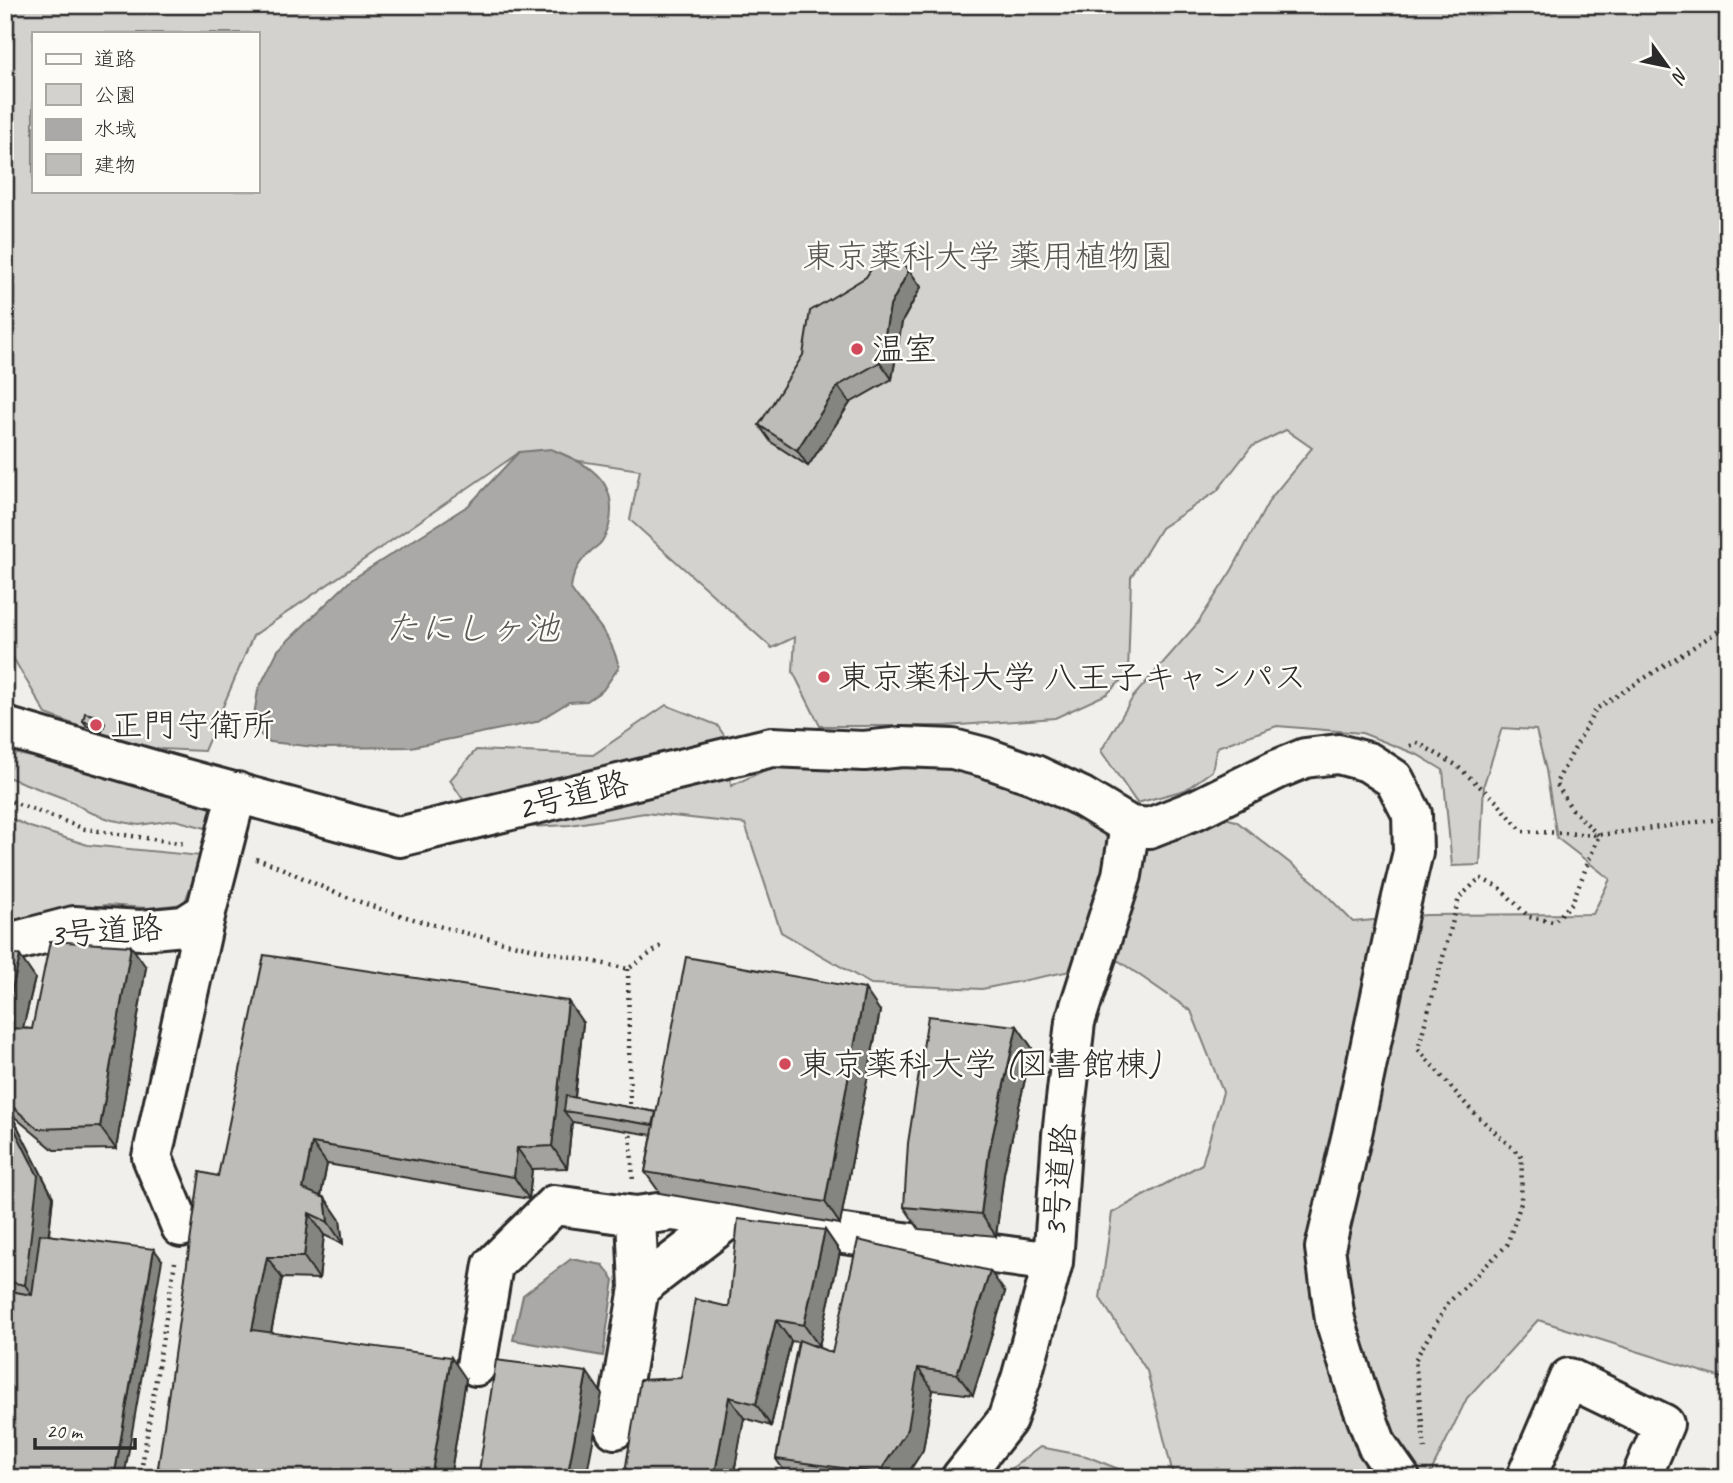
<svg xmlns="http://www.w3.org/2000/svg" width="1733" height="1483" viewBox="0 0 1733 1483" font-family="Caveat,'Klee One',sans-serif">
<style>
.green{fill:#d3d2cf;stroke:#7f7e7d;stroke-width:2;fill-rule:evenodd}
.water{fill:#aaa9a7;stroke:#777775;stroke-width:2}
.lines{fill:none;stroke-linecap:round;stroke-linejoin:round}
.minor-casing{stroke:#2b2b2b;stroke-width:44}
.path{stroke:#2b2b2b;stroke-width:4.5;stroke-dasharray:2 5;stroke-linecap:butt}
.minor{stroke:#fdfcf7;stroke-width:38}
.wall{fill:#a3a29e;stroke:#2b2b2b;stroke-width:2}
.shaded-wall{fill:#848481;stroke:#2b2b2b;stroke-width:2}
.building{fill:#bdbcb8;stroke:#2b2b2b;stroke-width:2}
.poi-dot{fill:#d1495b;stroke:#fdfcf7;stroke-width:2.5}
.labels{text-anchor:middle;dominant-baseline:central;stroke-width:5;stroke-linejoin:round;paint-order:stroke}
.park-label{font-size:33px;fill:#555554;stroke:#fdfcf7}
.poi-label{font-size:33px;fill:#2b2b2b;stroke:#fdfcf7;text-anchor:start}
.street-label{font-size:33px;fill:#2b2b2b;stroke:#fdfcf7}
.water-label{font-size:35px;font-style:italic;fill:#575756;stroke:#fdfcf7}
</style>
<rect width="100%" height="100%" fill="#f0efeb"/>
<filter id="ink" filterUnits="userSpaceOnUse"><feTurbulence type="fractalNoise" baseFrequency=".0143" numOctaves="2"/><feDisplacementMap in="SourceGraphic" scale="14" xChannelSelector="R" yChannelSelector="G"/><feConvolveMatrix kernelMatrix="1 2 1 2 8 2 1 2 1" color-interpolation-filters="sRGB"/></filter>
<g filter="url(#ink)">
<path class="green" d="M 5,5 L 1728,5 L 1728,1380 L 1538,1320 L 1467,1398 L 1428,1478 L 1174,1478 L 1147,1371 L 1100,1298 L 1112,1213 L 1202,1164 L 1223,1092 L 1191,1011 L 1119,961 L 982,989 L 871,984 L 781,932 L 745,824 L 645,813 L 570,825 L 483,829 L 450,780 L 476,750 L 593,755 L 666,705 L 717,725 L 728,741 L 731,786 L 795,756 L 943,767 L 992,778 L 1088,821 L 1217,816 L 1236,821 L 1313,881 L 1353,922 L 1426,915 L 1593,914 L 1610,879 L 1557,838 L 1546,770 L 1536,730 L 1502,728 L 1484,784 L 1480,865 L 1452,866 L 1443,770 L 1418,755 L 1362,733 L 1277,726 L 1217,747 L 1212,771 L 1185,790 L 1137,803 L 1101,751 L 1133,697 L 1197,624 L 1232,570 L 1270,499 L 1312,448 L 1286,430 L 1251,447 L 1217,491 L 1161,528 L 1131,577 L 1128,674 L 1107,694 L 1055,718 L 946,726 L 820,726 L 793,672 L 795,637 L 772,648 L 630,520 L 640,470 L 520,452 L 253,636 L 204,751 L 138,748 L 46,714 L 5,644 ZM 33,33 L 257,33 L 257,191 L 33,191 Z
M 5,751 L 223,801 L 217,831 L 175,820 L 139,825 L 112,820 L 89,812 L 71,801 L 5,776 Z
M 5,816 L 30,827 L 88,845 L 202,856 L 184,904 L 147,908 L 106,905 L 5,923 Z
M 1040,1447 L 1086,1456 L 1141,1478 L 999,1478 Z"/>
<path class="water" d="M 551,449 C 580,461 612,474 611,510 C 611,522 609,531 602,541 C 599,546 594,548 590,552 C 579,562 572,575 571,589 C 591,619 610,630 619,667 L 603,690 L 587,701 L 569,702 L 536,722 L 411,747 L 324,748 L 270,742 L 252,728 L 258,690 L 278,650 L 351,580 L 469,505 L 519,452 Z
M 571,1259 L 603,1265 L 614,1280 L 603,1356 L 513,1340 L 523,1295 Z"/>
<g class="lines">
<defs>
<path id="minor" d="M 5,727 L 167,774 L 399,837 L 772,747 L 864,751 L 902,747 L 953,749 L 984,757 L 1035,775 L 1082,797 L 1130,826 L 1149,828 L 1195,810 L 1276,770 L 1305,758 L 1338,754 L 1368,762 L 1394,779 L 1412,814 L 1413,852 L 1399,910 L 1352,1134 L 1325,1248 L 1335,1320 L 1359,1397 L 1377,1445 L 1400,1478
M 5,944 L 74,926 L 141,930 L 184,926 L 206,912 L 237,792
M 181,1227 L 152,1157 L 206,912
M 639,1288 L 730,1218
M 476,1366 L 493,1265 L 554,1205 L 636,1216 L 672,1211 L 1053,1262
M 615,1429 L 639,1288 L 636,1216
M 961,1478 L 1007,1420 L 1021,1379 L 1053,1262 L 1062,1135 L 1075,1022 L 1122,875 L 1130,826
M 1526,1478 L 1569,1378 L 1664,1424 L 1641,1478"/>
</defs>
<use href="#minor" class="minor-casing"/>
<path class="path" d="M 1410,746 L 1418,743 L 1456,765 L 1497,802 L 1522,831 L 1599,835 L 1728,818
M 5,799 L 85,829 L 186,844
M 1598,835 L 1571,808 L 1556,783 L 1596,709 L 1728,625
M 256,859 C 287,868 314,885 344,896 C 436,931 533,948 628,969 L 664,944
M 628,969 L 630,1112
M 630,1128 L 633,1182
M 1425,1449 L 1415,1360 L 1448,1303 L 1507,1245 L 1521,1203 L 1522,1157 L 1471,1110 L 1418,1049 L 1459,898 L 1480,878 L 1500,888 L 1529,917 L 1554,922 L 1572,903 L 1599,835
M 140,1478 L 175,1262"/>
<use href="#minor" class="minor"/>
</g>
<path class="wall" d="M 909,270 L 921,287 L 902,322 L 892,379 L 850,403 L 808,466 L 771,442 L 759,425 Z
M 101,717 L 105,723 L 102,731 L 87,726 L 83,721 Z
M 5,950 L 35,978 L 23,1028 L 32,1029 L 146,967 L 116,1149 L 54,1150 L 11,1114 L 53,1197 L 49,1235 L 162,1260 L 5,1478 Z
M 880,1011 L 840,1224 L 660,1193 L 645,1172 L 652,1135 L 572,1122 L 567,1168 L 532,1169 L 529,1199 L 327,1164 L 321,1196 L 325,1198 L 340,1220 L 343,1244 L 324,1235 L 319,1279 L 282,1278 L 271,1333 L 466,1379 L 450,1478 L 165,1478 L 158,1468 L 218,1176 L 583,1023 L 575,1098 L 656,1112 Z
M 1017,1026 L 1032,1048 L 1004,1173 L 996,1236 L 919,1229 L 904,1207 Z
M 825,1230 L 840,1252 L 819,1346 L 812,1345 L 832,1353 L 1005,1292 L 973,1395 L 933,1390 L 923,1450 L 905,1478 L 789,1478 L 776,1459 L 798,1342 L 791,1341 L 771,1426 L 744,1418 L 733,1478 L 624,1478 L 681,1378 L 729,1307 Z"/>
<path class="shaded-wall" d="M 909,270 L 921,287 L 902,322 L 892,379 L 880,362 L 890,306 Z
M 838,386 L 850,403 L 808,466 L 797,450 Z
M 101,717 L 105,723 L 102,731 L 98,726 Z
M 131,946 L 146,967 L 116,1149 L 100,1127 Z
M 20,956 L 35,978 L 18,1049 L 5,1031 L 5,1018 Z
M 865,989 L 880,1011 L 840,1224 L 825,1202 Z
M 568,1001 L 583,1023 L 573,1112 L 564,1111 L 572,1122 L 567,1168 L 552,1146 Z
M 1017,1026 L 1032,1048 L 1004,1173 L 996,1236 L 981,1214 L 989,1152 Z
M 5,1105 L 11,1114 L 53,1197 L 40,1306 L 25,1285 Z
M 312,1143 L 327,1164 L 318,1211 L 303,1189 Z
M 517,1148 L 532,1169 L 529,1199 L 514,1177 Z
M 325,1198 L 340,1220 L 343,1244 L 328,1222 Z
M 309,1213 L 324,1235 L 319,1279 L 304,1257 Z
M 825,1230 L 840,1252 L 819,1346 L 804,1325 Z
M 154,1249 L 162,1260 L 124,1478 L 114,1478 Z
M 267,1257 L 282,1278 L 267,1352 L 252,1330 Z
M 990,1271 L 1005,1292 L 973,1395 L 957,1374 Z
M 776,1320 L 791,1341 L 771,1426 L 756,1404 Z
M 451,1357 L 466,1379 L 450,1478 L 431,1478 Z
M 918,1368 L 933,1390 L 923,1450 L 905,1478 L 883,1478 L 879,1473 Z
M 587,1372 L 602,1394 L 586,1478 L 567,1478 Z
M 729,1397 L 744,1418 L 733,1478 L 714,1478 Z"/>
<path class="building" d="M 887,245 L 909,270 L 890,306 L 880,362 L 838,386 L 797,450 L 759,425 L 803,355 L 810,311 L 866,277 Z
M 85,713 L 101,717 L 98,726 L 83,721 Z
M 50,941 L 131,946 L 100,1127 L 38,1129 L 5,1100 L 5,1028 L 32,1029 Z
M 5,950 L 20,956 L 5,1018 Z
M 264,955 L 568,1001 L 552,1146 L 517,1148 L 514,1177 L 312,1143 L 303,1189 L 325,1198 L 328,1222 L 309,1213 L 304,1257 L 267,1257 L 252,1330 L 451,1357 L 431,1478 L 212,1478 L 158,1468 L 200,1172 L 218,1176 Z
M 686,957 L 865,989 L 825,1202 L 645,1172 Z
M 928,1016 L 1017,1026 L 989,1152 L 981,1214 L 904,1207 L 908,1143 Z
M 566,1096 L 656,1112 L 653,1125 L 564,1111 Z
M 5,1110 L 38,1176 L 25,1285 L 5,1281 Z
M 738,1219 L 825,1230 L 804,1325 L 776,1320 L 756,1404 L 729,1397 L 714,1478 L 675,1478 L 669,1475 L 668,1478 L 624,1478 L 640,1380 L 681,1378 L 695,1299 L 729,1307 Z
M 40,1234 L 154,1249 L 114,1478 L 5,1478 L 5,1290 L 32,1295 Z
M 858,1240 L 990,1271 L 957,1374 L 918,1368 L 908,1429 L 879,1473 L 776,1459 L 799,1340 L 832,1353 Z
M 496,1360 L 587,1372 L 567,1478 L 478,1478 Z"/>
</g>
<g class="poi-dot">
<circle cx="857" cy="349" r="7"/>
<circle cx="824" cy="677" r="7"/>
<circle cx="96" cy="725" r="7"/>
<circle cx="785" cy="1064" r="7"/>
</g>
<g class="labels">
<g class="park-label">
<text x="988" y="256">東京薬科大学 薬用植物園</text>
</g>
<g class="poi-label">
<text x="871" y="349">温室</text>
<text x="838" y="677">東京薬科大学 八王子キャンパス</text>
<text x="110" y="725">正門守衛所</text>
<text x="799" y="1064">東京薬科大学 (図書館棟)</text>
</g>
<g class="street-label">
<text transform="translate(573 795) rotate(-14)">2号道路</text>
<text transform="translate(106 931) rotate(-4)">3号道路</text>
<text transform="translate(1059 1180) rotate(-85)">3号道路</text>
</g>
<g class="water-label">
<text x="472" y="628">たにしヶ池</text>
</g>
</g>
<rect width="1733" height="1483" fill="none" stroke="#fdfcf7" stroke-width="28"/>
<rect x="14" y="14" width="1705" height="1455" fill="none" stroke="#2b2b2b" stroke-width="2.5" filter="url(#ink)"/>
<rect x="32" y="32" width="228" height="161" fill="#fdfcf7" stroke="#a9a8a5" stroke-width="2"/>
<rect x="46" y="54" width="35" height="10" fill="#fdfcf7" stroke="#a9a8a5" stroke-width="2"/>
<text x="94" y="66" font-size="21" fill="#2b2b2b">道路</text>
<rect x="46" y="84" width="35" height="21" fill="#d3d2cf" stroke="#a9a8a5" stroke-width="2"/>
<text x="94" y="102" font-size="21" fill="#2b2b2b">公園</text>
<rect x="46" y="119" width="35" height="21" fill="#aaa9a7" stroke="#a9a8a5" stroke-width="2"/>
<text x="94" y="136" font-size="21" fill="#2b2b2b">水域</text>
<rect x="46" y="154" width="35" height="21" fill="#bdbcb8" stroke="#a9a8a5" stroke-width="2"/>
<text x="94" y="172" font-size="21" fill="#2b2b2b">建物</text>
<g transform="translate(1667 66) rotate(123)" stroke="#fdfcf7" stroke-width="5" paint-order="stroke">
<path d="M0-5L12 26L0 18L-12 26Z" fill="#2b2b2b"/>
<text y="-10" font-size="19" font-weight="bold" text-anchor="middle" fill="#2b2b2b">N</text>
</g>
<path d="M35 1438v10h100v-10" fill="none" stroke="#2b2b2b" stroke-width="3.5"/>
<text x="46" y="1438" font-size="21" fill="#2b2b2b" stroke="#fdfcf7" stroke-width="5" paint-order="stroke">20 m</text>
</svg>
